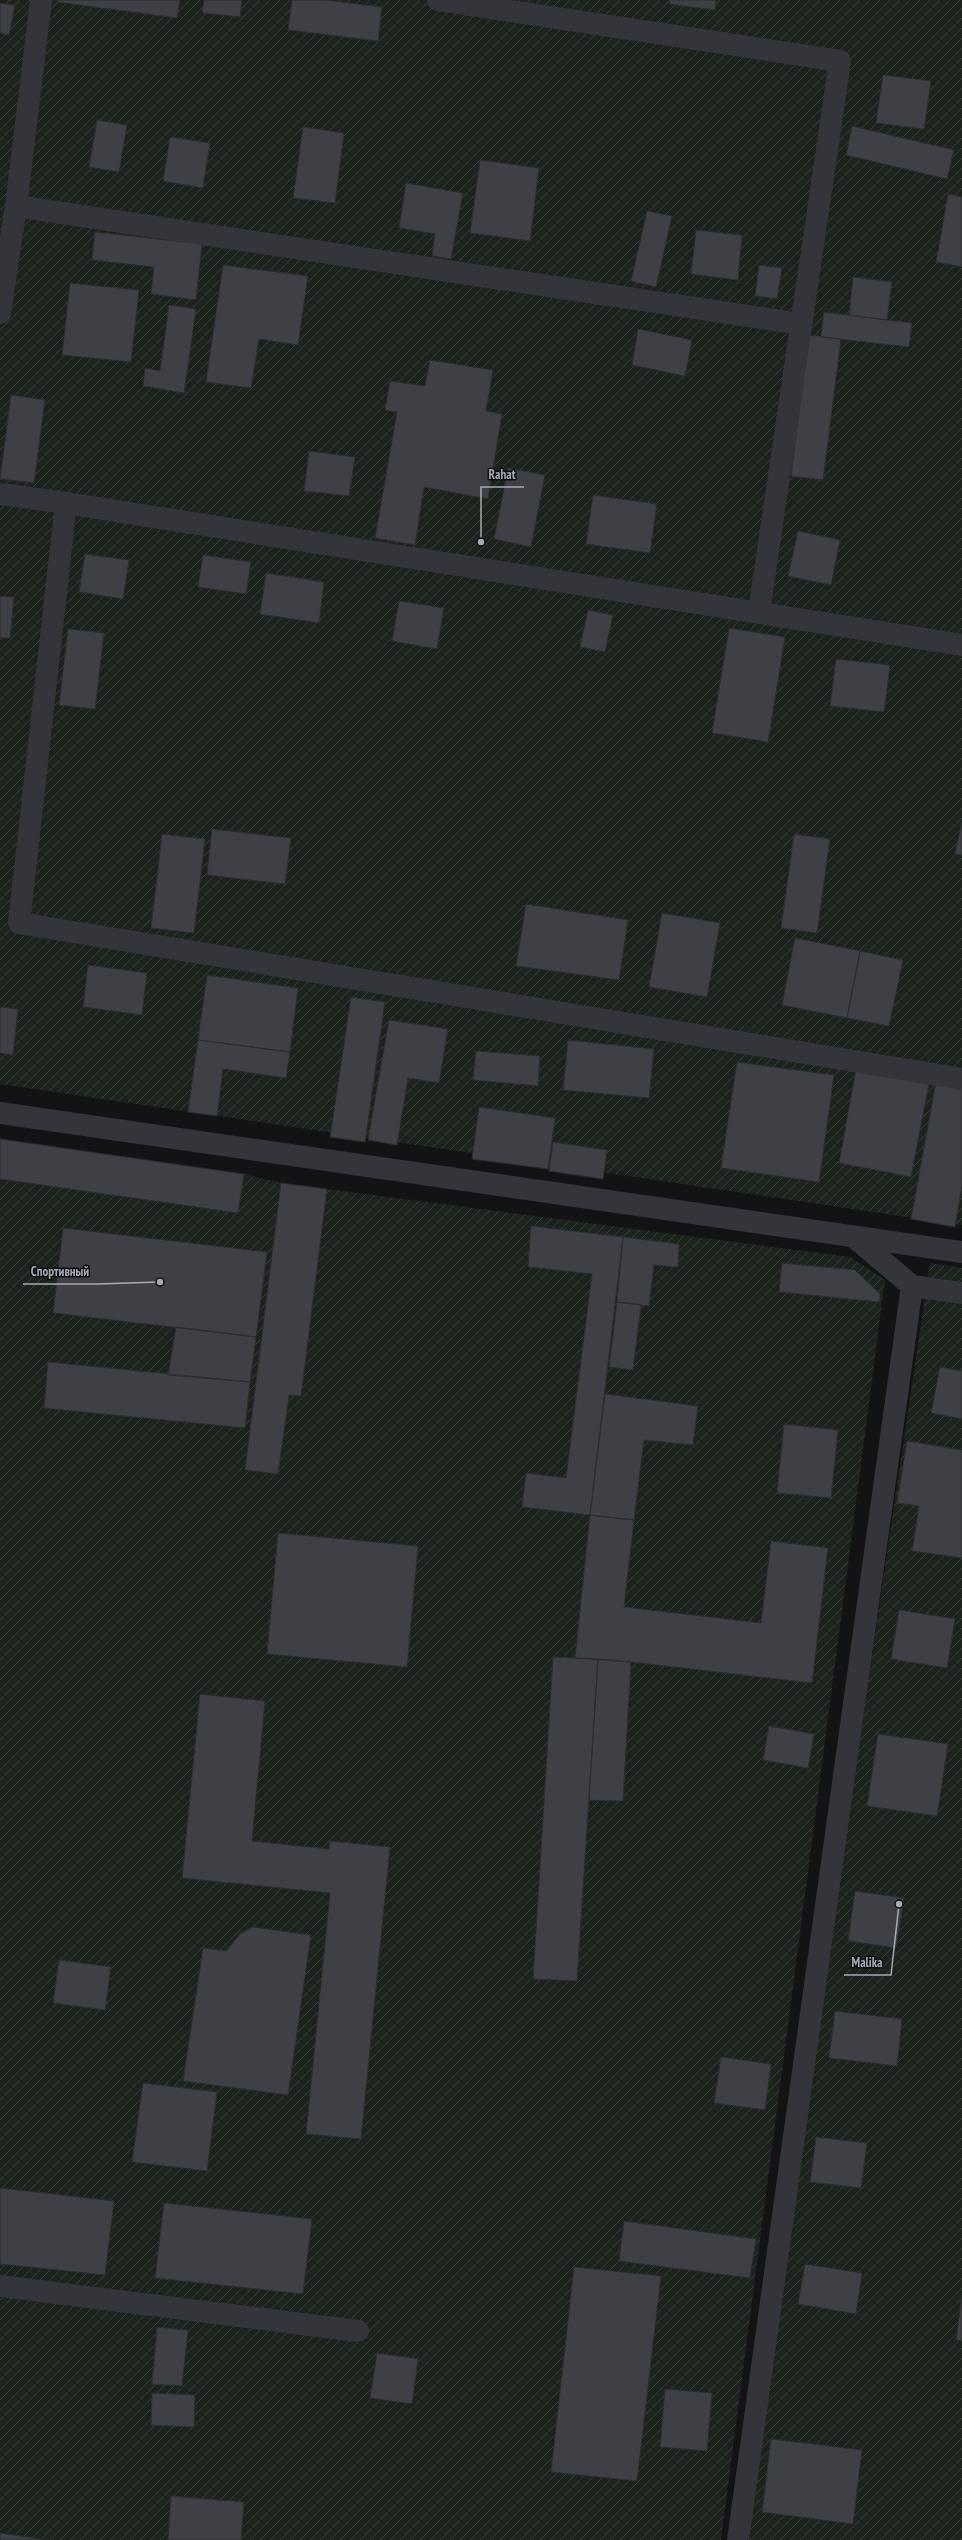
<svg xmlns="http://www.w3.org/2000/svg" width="962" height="2540" viewBox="0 0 962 2540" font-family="'PT Sans Narrow',sans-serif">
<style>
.garden{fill:url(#garden-furrows)}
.building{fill:#3f4045;stroke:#2d2d31}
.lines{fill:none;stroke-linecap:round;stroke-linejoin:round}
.minor{stroke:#34353a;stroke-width:22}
.leader{fill:none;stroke:#a4aab6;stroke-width:1.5}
.callout-dot{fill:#a4aab6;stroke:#0e0e10;stroke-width:1.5}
.callout-label{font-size:13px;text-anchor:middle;font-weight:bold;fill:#a4aab6;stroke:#0e0e10;stroke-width:3;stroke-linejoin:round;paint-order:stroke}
</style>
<defs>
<pattern id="garden-furrows" width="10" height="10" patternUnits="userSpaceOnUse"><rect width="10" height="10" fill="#1b231c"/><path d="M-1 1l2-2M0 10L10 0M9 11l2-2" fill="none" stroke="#39403b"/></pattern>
</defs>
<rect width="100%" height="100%" fill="#131315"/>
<path class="garden" d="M 0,0 L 962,0 L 962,1225 L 0,1084 Z
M 0,1139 L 244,1174 L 281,1183 L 850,1257 L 885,1280 L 721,2540 L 0,2540 Z
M 930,1263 L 962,1268 L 962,2540 L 741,2540 Z"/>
<path class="building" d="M 57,0 L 180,0 L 177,18 L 57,2 Z
M 204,0 L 242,0 L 240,17 L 202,13 Z
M 292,0 L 325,0 L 382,7 L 378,41 L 288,30 Z
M 670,0 L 716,0 L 715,10 L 669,4 Z
M 0,3 L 15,5 L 9,35 L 0,33 Z
M 883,75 L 931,81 L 924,129 L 876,123 Z
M 97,120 L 127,125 L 119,172 L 89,167 Z
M 852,126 L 954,150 L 947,179 L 846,155 Z
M 303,127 L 344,133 L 335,203 L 293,198 Z
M 170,137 L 210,143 L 203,188 L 163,181 Z
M 480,160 L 539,168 L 530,241 L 470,233 Z
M 406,183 L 463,193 L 451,259 L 432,256 L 435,234 L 399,228 Z
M 948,194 L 962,197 L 962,267 L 936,262 Z
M 647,211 L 672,216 L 656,287 L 631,281 Z
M 696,230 L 742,235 L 738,280 L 691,274 Z
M 95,232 L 202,244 L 196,300 L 151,294 L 154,267 L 92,260 Z
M 223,265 L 308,276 L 298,345 L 259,339 L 251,388 L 206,382 Z
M 759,265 L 782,268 L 777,299 L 755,296 Z
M 853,277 L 892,282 L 887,320 L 849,315 Z
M 70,283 L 139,290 L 131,362 L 62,355 Z
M 169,305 L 196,309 L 184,393 L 143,386 L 145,368 L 160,371 Z
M 824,312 L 912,323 L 909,347 L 821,337 Z
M 638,329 L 692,340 L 685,376 L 632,365 Z
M 808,335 L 841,339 L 823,480 L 791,476 Z
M 430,360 L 493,370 L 486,411 L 502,414 L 488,499 L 424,487 L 415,545 L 375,538 L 397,412 L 385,410 L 390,381 L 425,386 Z
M 11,395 L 45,400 L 34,483 L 0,479 Z
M 309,451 L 355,457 L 349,496 L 304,491 Z
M 508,468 L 545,475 L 531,547 L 494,539 Z
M 593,495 L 657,504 L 650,553 L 586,544 Z
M 798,531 L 840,540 L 831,585 L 788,576 Z
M 85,554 L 129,560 L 123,599 L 79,592 Z
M 203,555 L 251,562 L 246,594 L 198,587 Z
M 266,573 L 324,582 L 319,623 L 260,614 Z
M 0,596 L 14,597 L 10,638 L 0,638 Z
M 399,601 L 444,608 L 437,649 L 392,641 Z
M 588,610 L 613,615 L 605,652 L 580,647 Z
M 729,628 L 785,637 L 768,742 L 712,733 Z
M 68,629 L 104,633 L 95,709 L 59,705 Z
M 836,659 L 890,665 L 884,712 L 830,706 Z
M 962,821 L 962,855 L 955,854 Z
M 212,829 L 291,838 L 285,884 L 207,875 Z
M 162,834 L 205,839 L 194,933 L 151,928 Z
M 794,834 L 830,839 L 817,933 L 781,928 Z
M 526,904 L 628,920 L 619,980 L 516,966 Z
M 662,913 L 720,923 L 707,997 L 649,987 Z
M 795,938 L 860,951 L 847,1018 L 782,1005 Z
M 860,951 L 903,960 L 889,1026 L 847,1018 Z
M 88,965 L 147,973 L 142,1015 L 83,1007 Z
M 207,975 L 298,988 L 290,1052 L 198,1040 Z
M 351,997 L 385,1002 L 365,1142 L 330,1137 Z
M 0,1007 L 18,1009 L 13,1055 L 0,1053 Z
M 389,1020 L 448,1029 L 439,1083 L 408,1078 L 397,1145 L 368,1140 Z
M 198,1040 L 290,1052 L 286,1078 L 223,1069 L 217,1116 L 188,1112 Z
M 568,1040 L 654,1049 L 649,1098 L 563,1090 Z
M 476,1051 L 540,1056 L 538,1086 L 473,1080 Z
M 737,1062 L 834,1075 L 819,1182 L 721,1168 Z
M 856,1069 L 929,1083 L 911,1177 L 839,1163 Z
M 937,1077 L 962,1081 L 962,1186 L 955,1227 L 911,1219 Z
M 479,1107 L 555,1118 L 548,1169 L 472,1159 Z
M 0,1139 L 244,1174 L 238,1213 L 0,1179 Z
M 553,1142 L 607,1150 L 603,1179 L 549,1171 Z
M 281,1183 L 327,1189 L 301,1396 L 289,1395 L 278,1474 L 245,1470 Z
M 531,1226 L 623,1237 L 590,1515 L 522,1507 L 526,1473 L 566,1478 L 592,1274 L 528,1267 Z
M 63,1228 L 267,1252 L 256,1337 L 53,1313 Z
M 623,1237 L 679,1244 L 678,1267 L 654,1265 L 649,1306 L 617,1302 Z
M 782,1263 L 855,1270 L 880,1294 L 879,1302 L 779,1292 Z
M 617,1302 L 641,1305 L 633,1370 L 609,1367 Z
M 176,1327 L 256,1337 L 250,1382 L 168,1375 Z
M 48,1362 L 250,1382 L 245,1428 L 44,1408 Z
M 940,1367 L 962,1371 L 962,1419 L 931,1413 Z
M 605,1394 L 698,1406 L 693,1445 L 644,1440 L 634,1520 L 590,1515 Z
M 784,1424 L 838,1430 L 831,1498 L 777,1493 Z
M 907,1441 L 962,1450 L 962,1558 L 912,1551 L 919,1506 L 897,1503 Z
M 590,1515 L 634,1520 L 624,1607 L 761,1623 L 771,1541 L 828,1548 L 812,1683 L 631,1662 L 575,1658 Z
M 278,1533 L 418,1546 L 407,1667 L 267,1654 Z
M 899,1610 L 955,1619 L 947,1668 L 891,1659 Z
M 553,1657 L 598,1659 L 577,1981 L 533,1979 Z
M 598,1659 L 631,1662 L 623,1801 L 589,1800 Z
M 200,1694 L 265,1701 L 252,1841 L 329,1849 L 330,1841 L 390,1847 L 361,2139 L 306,2134 L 330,1893 L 182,1878 Z
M 769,1726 L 814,1734 L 808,1768 L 763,1760 Z
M 878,1734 L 948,1744 L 937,1816 L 867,1806 Z
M 855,1891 L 904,1898 L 896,1948 L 848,1941 Z
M 253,1927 L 311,1935 L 288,2095 L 183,2081 L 203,1948 L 226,1951 L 241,1933 Z
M 59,1960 L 111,1967 L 105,2010 L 53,2003 Z
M 835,2011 L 902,2019 L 897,2066 L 829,2058 Z
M 721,2057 L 771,2064 L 765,2110 L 714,2103 Z
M 143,2083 L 217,2092 L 207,2171 L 132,2162 Z
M 816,2137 L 867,2143 L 861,2188 L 810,2182 Z
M 0,2188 L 114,2201 L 105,2275 L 0,2264 Z
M 164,2203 L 312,2219 L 303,2294 L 155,2278 Z
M 624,2221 L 756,2239 L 750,2278 L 619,2261 Z
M 805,2264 L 862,2273 L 856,2314 L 798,2304 Z
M 574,2267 L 661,2276 L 637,2481 L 551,2472 Z
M 962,2295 L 962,2341 L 956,2340 Z
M 157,2327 L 188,2330 L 182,2386 L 152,2384 Z
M 377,2353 L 418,2359 L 412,2404 L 370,2398 Z
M 665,2389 L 712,2393 L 707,2451 L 660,2447 Z
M 152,2393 L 195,2395 L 194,2427 L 151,2425 Z
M 771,2439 L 862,2450 L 853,2524 L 762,2512 Z
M 171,2496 L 244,2502 L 241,2540 L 168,2540 Z
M 0,2533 L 47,2540 L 0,2540 Z"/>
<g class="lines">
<path class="minor" d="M 438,0 L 840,61 L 759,612
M 16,206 L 801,324
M 0,313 L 16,206 L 41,0
M 0,494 L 66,503 L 962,645
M 66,503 L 19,923 L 962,1079
M 0,1113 L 962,1252
M 854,1237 L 912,1286 L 962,1293
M 0,2286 L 358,2331
M 738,2540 L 912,1286"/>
</g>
<path class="leader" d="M481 542L481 487H524M160 1282L97 1284H23M899 1904L891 1975H844"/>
<g class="callout-dot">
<circle cx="481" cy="542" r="4"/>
<circle cx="160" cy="1282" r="4"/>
<circle cx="899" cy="1904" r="4"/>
</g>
<g class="callout-label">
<text x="502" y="479">Rahat</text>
<text x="60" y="1276">Спортивный</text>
<text x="867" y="1967">Malika</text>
</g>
</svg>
